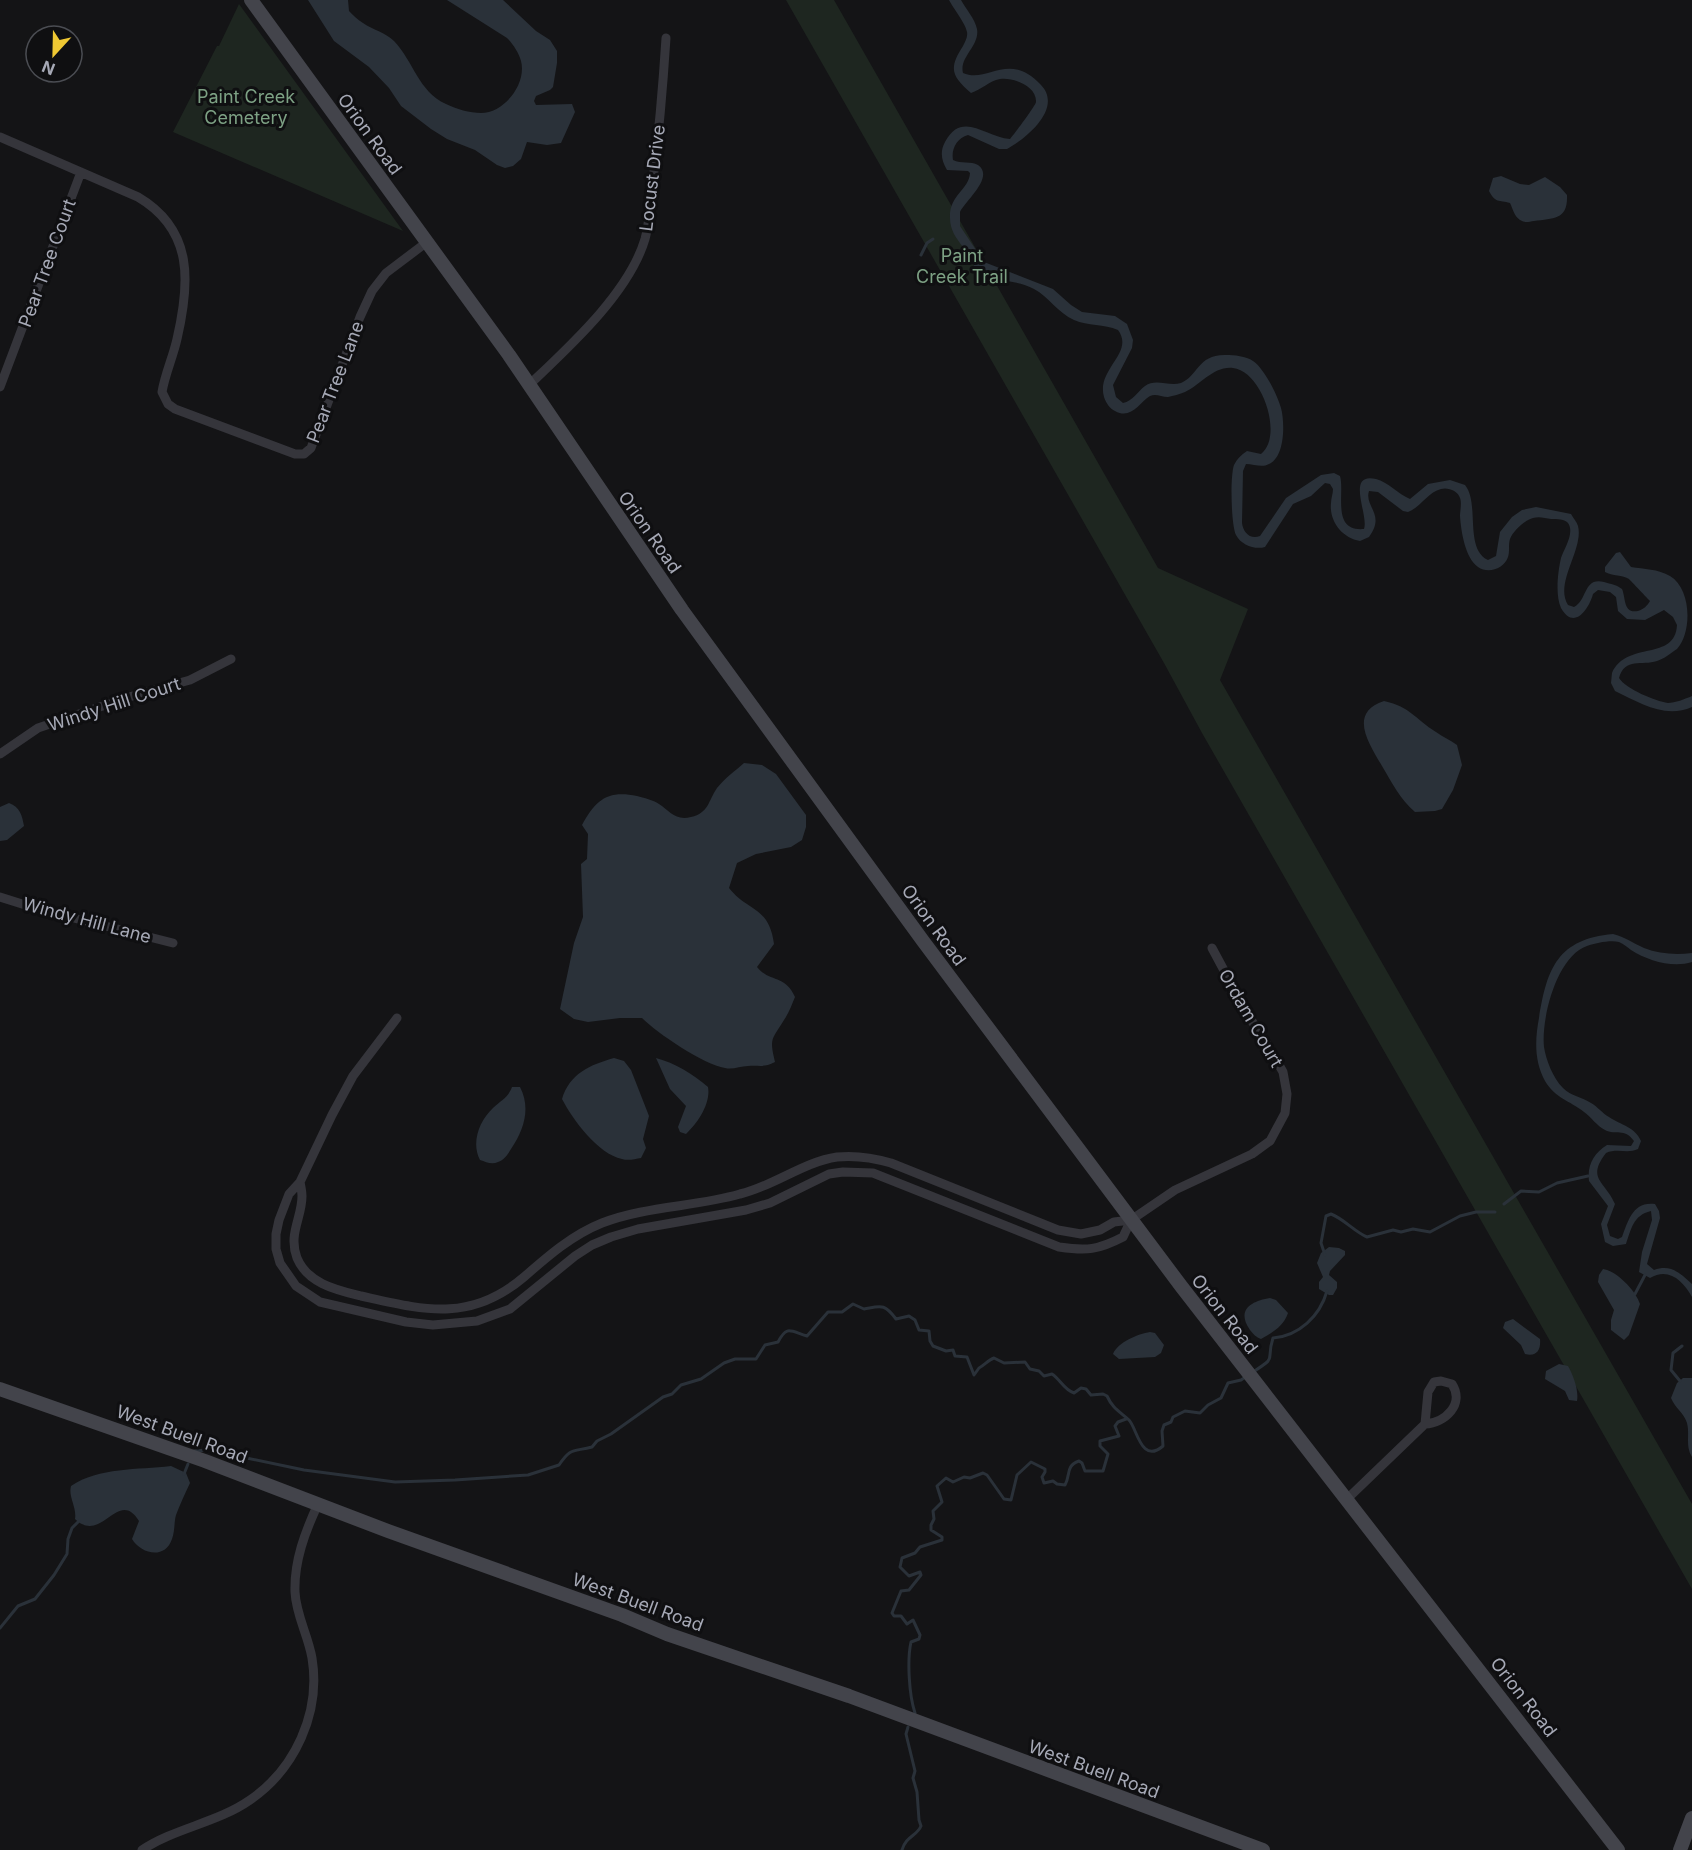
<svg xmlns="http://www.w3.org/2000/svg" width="1692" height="1850" viewBox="0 0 1692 1850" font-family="Inter,sans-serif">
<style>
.green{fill:#1e2620}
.water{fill:#2a3139}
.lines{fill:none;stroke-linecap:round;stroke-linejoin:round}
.stream{stroke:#2a3139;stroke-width:3}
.street{stroke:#35353b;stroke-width:9}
.secondary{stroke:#43444b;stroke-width:14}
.labels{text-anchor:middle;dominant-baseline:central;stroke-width:6;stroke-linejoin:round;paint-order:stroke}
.park-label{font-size:18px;fill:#7da184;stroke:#0f0f11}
.street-label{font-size:18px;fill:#a6a9b6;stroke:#0f0f11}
</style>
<rect width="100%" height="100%" fill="#141416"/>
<path class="green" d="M 786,0 L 834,0 L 1158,568 L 1248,609 L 1220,680 L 1692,1504 L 1692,1589 L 1202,733 L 1164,663 Z
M 239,4 L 403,231 L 173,132 L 217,46 L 219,46 Z"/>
<path class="water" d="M 308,0 L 348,0 L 349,11 C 353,15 358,20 363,23 C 373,30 385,32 394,41 C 414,62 418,91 446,104 C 456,109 470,113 481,113 C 504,113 527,84 521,61 C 519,53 513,44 507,38 L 447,0 L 503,0 L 536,31 L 550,40 L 557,51 L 557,63 L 553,87 L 550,90 L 536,96 L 534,101 L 536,105 L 572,104 L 575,112 L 561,143 L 547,145 L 527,142 L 521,159 L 513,166 L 505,168 L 497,165 L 475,150 L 447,139 L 431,129 L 401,106 L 389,88 L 369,67 L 334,41 Z
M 949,0 L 961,0 C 966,9 975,19 977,29 C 980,46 959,57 963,73 C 988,84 1008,50 1041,85 C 1063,108 1027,138 1007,149 L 999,149 L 968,135 C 957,138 951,149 953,160 C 961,164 971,161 978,165 C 995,177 965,201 960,212 L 960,226 L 984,262 L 1053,289 L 1071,305 L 1082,312 L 1115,316 L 1127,324 L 1133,340 L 1132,348 L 1113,385 L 1116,397 L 1123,403 C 1133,401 1137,392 1145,386 C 1156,378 1169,387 1181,383 C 1198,376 1198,354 1226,355 C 1234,355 1246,356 1253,361 C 1264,368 1278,396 1281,408 C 1285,423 1285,457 1269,464 C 1262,468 1254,464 1246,464 L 1243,471 L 1242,523 C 1243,532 1250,540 1260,536 L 1286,498 L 1321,475 L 1334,473 L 1340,476 C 1345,493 1331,532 1364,529 C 1369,515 1345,472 1376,479 C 1388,482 1398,494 1410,499 L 1428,484 L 1450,480 L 1465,485 C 1480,503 1464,549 1488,560 L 1496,556 L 1500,532 L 1512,517 L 1522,510 L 1536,507 L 1571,514 C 1573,518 1577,522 1578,526 C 1584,549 1554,583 1568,605 L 1574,607 C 1588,600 1583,577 1604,582 C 1611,584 1617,585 1622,589 C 1626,598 1623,614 1638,611 C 1644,609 1647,606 1650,601 C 1649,600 1630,580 1629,579 C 1623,575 1612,576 1605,572 L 1605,567 L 1616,553 L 1620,552 L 1631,567 C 1644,569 1658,569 1670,576 C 1692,589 1692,633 1677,649 C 1671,653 1664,659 1657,661 C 1642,666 1625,657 1619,678 C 1626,689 1655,701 1668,703 C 1675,703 1685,699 1692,696 L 1692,707 C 1665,719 1640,703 1615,691 L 1611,683 L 1612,673 C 1627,640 1675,662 1677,625 L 1673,617 L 1664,610 L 1645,620 L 1627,619 L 1618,611 L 1616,597 L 1610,592 L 1598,590 L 1593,594 C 1589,609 1574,631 1561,608 C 1555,595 1558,571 1561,558 C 1564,549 1575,533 1568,523 C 1565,519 1557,519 1551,519 C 1545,518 1539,516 1533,518 C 1525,520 1513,531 1510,539 C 1508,545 1510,551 1508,557 C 1504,569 1488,574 1478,567 C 1465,558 1461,531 1460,516 C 1460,511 1462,503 1460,498 C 1458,491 1448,487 1441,489 C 1428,492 1421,507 1408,512 L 1403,511 L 1378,492 L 1369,491 C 1364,507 1386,514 1369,537 L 1360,541 C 1342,538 1329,521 1331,503 C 1331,498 1333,494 1333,489 L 1330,484 L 1325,483 L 1311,496 L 1293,504 L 1265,547 C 1255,550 1241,545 1236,535 C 1231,525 1230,476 1234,465 C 1237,459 1241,455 1247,451 L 1261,454 C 1284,436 1262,371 1233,368 C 1213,366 1201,385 1185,392 C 1180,394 1173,396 1168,397 C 1161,397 1156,393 1150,396 C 1139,403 1131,420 1115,411 C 1110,409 1106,403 1104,397 C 1096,369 1135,353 1118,330 C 1104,324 1088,326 1074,320 C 1058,313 1049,297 1034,289 C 1017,279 993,283 978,270 C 971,264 969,254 963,247 C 956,238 950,230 950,218 C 949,195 969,190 970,173 L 968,171 L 947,170 C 941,160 940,151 945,142 C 962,110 985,137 1010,139 C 1013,136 1036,105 1036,102 C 1037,86 1013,77 1000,79 C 989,81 981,90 971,93 C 952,76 948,69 963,46 C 965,42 968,37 967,32 C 966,24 953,8 949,0 Z
M 1501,176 L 1520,184 L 1529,185 L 1545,177 L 1560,187 L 1567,195 C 1568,220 1554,218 1534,221 C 1528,222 1525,223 1520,220 C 1514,216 1513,209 1510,203 C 1499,200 1495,203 1489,191 L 1493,178 Z
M 1384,701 C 1411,707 1415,719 1436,732 C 1443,737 1450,740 1457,745 L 1462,765 L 1453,790 L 1442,809 L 1435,811 L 1415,812 C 1400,799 1392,783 1382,766 C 1370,745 1347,713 1384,701 Z
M 744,763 L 762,765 L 776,774 L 806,815 L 806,827 L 802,840 L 791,847 L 756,854 L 737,863 L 729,888 C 748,912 769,906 774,944 L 757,967 C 770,983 785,974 795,997 C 792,1004 789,1013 784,1020 C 772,1040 769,1037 775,1062 C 764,1068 760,1065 748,1066 C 740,1066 733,1070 725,1068 C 704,1065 657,1033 642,1018 L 620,1018 L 588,1022 L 574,1019 L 560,1009 L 574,943 L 583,917 L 581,864 L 587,859 L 588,834 L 582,825 C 596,800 607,790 637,796 C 644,798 653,800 659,804 C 670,811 675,821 691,817 C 709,813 708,801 717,788 C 725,778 735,771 744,763 Z
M 9,803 C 20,807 22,815 24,826 L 7,840 L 0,841 L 0,807 Z
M 1613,934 C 1625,937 1633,943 1644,948 C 1659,954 1676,955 1692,953 L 1692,962 C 1673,968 1648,961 1631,950 C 1627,947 1624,944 1619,942 C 1610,940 1596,943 1587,946 C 1557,956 1541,1018 1544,1047 C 1546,1060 1553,1078 1563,1088 C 1571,1096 1582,1097 1591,1103 C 1598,1107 1602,1113 1609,1117 C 1621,1125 1635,1127 1641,1141 L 1638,1149 C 1628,1154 1617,1148 1606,1153 C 1586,1179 1605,1181 1615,1204 L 1607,1225 L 1610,1236 L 1618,1239 L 1622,1237 C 1628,1221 1633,1201 1655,1204 L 1659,1211 L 1660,1218 L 1647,1264 L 1654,1270 C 1671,1264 1680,1273 1692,1284 L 1692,1297 C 1683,1281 1669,1267 1650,1278 L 1639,1272 L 1642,1252 L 1652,1220 L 1651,1211 C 1633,1215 1631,1230 1626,1244 L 1613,1246 L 1605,1242 L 1601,1224 L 1608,1206 L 1589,1181 C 1587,1165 1594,1153 1607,1145 L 1631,1146 L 1634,1141 C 1624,1127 1616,1136 1605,1130 C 1597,1126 1591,1117 1584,1112 C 1569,1100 1556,1099 1545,1081 C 1534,1061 1535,1039 1539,1018 C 1547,968 1558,939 1613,934 Z
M 614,1058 L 624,1061 L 631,1070 L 649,1116 L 643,1139 L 646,1148 L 641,1158 C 635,1159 628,1161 622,1159 C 598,1154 573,1120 562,1099 C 570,1073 590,1065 614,1058 Z
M 656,1058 C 675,1063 693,1074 708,1087 C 711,1103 698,1123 686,1134 L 680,1132 L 678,1127 L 686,1106 L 670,1089 Z
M 512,1087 L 520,1087 C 531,1108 524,1130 511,1149 C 508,1154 504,1160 498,1162 C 492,1165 486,1162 480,1160 C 471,1143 479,1121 493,1108 C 501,1100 508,1098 512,1087 Z
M 1329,1247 L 1339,1248 L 1345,1251 L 1345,1255 L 1330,1271 L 1329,1275 L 1337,1282 L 1337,1288 L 1333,1295 L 1329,1295 L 1319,1289 L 1319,1282 L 1323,1277 L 1317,1263 L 1321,1253 Z
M 1603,1269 C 1617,1271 1636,1291 1640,1304 L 1629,1335 L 1624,1340 L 1611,1330 L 1611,1320 L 1614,1310 L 1598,1282 L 1599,1275 Z
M 1270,1298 L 1276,1300 L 1288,1313 C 1283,1327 1273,1332 1261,1339 C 1256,1337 1254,1335 1250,1330 C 1236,1310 1251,1301 1270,1298 Z
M 1513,1319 L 1540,1339 C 1541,1350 1537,1357 1525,1354 L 1521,1345 L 1503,1328 L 1505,1322 Z
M 1150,1332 L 1155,1333 L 1164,1345 L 1161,1353 L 1155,1357 L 1119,1359 L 1113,1354 C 1118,1342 1138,1334 1150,1332 Z
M 1559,1364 L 1568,1366 C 1573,1375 1579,1390 1577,1401 L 1569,1400 L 1565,1391 L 1545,1379 L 1546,1371 Z
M 1683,1378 L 1692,1378 L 1692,1457 C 1685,1446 1690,1435 1687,1423 C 1684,1413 1675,1408 1671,1398 L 1677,1383 Z
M 171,1466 L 186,1473 L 190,1483 C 185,1494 180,1504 176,1515 C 174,1522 175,1531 172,1539 C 165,1560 141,1554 132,1539 L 139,1521 C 118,1487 102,1545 75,1519 C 77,1507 68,1497 71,1486 C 99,1467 138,1470 171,1466 Z"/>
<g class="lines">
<path class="stream" d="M 921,255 L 927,243 L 933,239
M 1504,1204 L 1521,1191 L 1539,1192 L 1557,1183 L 1588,1176
M 1325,1255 L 1321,1243 L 1326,1216 L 1331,1214 C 1344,1219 1355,1232 1367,1237 L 1393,1230 L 1401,1232 L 1413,1229 L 1430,1232 L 1460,1216 L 1476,1212 L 1495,1212
M 1635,1294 L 1645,1275
M 1253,1372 C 1279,1355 1265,1363 1273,1338 C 1299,1336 1320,1316 1327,1291
M 1680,1381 L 1671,1370 L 1673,1353 L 1682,1346
M 194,1451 L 208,1450 L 304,1470 L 395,1482 L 455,1480 L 528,1475 L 559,1465 C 571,1447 573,1452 592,1447 L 597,1441 L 611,1434 L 663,1397 L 672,1394 L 681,1385 L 701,1379 L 724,1363 L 735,1359 L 756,1359 L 765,1345 L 778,1342 C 787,1325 790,1331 807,1336 L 828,1312 L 842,1312 L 853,1304 L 864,1309 C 881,1306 884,1303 896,1319 L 909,1316 L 915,1320 L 919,1330 L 929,1331 L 930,1341 L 933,1346 L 946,1351 L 953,1350 L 955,1356 L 967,1357 L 974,1375 L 979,1368 C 985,1365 988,1360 994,1358 L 1004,1363 L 1025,1362 L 1030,1369 L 1039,1371 L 1044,1376 L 1052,1374 C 1060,1379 1064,1390 1074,1393 L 1081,1388 L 1086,1389 L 1091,1395 L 1103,1394 L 1107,1396 C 1113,1409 1119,1411 1129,1420 C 1137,1428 1141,1465 1163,1446 L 1162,1431 L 1164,1425 L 1171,1422 L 1173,1417 L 1185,1411 L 1200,1413 L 1208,1405 L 1221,1398 L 1228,1383 L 1241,1380 L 1247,1376
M 184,1474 L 188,1464
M 0,1628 L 18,1606 L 35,1599 L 54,1575 L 67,1554 L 68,1539 L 72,1528 L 79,1521
M 915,1713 C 909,1695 907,1660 911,1642 L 919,1639 L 920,1635 L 913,1620 L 907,1624 L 901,1616 L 894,1616 L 892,1613 L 901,1591 L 909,1590 L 921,1575 L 920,1572 L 909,1576 L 900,1567 L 902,1558 L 915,1553 L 920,1547 L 942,1540 L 942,1537 L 931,1530 L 931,1525 L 934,1519 L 933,1511 L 942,1502 L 937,1486 L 946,1478 L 953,1482 L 964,1477 L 970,1478 L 983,1473 L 987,1475 L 1004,1499 L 1011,1500 L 1017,1475 L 1031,1462 L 1045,1469 L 1045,1472 L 1042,1477 L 1044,1483 L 1053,1481 L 1057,1484 L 1065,1485 C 1071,1475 1065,1466 1079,1461 L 1082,1463 L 1085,1471 L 1103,1471 L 1108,1454 L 1100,1446 L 1100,1441 L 1119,1436 L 1115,1426 L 1118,1422 L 1126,1419
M 902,1850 C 906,1836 917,1836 921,1826 L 919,1820 L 917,1792 L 913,1778 L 915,1771 L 906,1734 L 908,1727"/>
<path class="street" d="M 0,137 L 138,197 C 194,230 190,283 177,339 C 173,357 165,374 162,392 L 168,404 L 175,409 L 295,454 L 304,454 L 311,448 L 360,317 L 372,291 L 386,273 L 427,242
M 529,385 C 569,347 629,293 645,239 C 650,220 651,199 653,180 C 659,132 663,85 666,38
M 0,387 L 81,172
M 0,754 L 38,728 L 129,697 L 190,680 L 231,659
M 0,897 L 38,909 L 173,943
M 397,1018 L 353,1076 L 332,1115 L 300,1182 L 289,1194 L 279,1220 L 276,1234 L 276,1249 L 280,1263 L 296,1286 L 320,1302 L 406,1322 L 433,1325 L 477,1321 L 510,1309 L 575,1256 L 592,1245 L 611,1237 L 638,1229 L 746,1210 L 770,1203 L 829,1174 L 843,1172 L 873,1173 L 1059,1247 C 1087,1251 1098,1250 1123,1237 L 1131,1220
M 300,1182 C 301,1187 302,1192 302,1196 C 302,1218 288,1234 297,1258 C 308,1284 337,1290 361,1296 C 424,1310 470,1323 524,1277 C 548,1256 572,1235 602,1223 C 646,1206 695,1207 740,1194 C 774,1186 803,1162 837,1157 C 856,1155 874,1158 891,1163 L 1058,1230 L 1081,1234 L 1100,1230 L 1114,1222 L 1131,1220 L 1175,1190 L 1252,1154 L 1270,1141 L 1285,1113 L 1287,1094 L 1283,1072 L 1270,1049 L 1248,1015 L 1212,948
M 1346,1500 L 1425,1424 L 1428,1392 L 1434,1382 L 1441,1381 L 1452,1384 C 1465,1404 1445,1423 1425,1424
M 142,1850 C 175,1828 217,1823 250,1800 C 295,1769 321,1713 312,1658 C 308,1635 296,1615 295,1592 C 294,1561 305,1532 318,1504"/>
<path class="secondary" d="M 251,0 L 509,355 L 682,610 L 923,941 L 1181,1286 L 1618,1850
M 0,1389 L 205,1461 L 388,1531 L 622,1615 L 667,1634 L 849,1696 L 1263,1850
M 1680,1850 L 1692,1818"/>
</g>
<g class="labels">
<g class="park-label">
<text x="246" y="96">Paint Creek<tspan x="246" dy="21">Cemetery</tspan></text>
<text x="962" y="255">Paint<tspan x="962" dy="21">Creek Trail</tspan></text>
</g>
<g class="street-label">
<text transform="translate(370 134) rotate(54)">Orion Road</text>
<text transform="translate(652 178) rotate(-83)">Locust Drive</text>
<text transform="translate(47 263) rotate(-70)">Pear Tree Court</text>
<text transform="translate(335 382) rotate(-69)">Pear Tree Lane</text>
<text transform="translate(650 532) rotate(55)">Orion Road</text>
<text transform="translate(114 704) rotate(-18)">Windy Hill Court</text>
<text transform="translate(87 920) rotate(15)">Windy Hill Lane</text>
<text transform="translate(934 925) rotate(54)">Orion Road</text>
<text transform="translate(1251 1018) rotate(60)">Ordam Court</text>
<text transform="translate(1225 1314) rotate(52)">Orion Road</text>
<text transform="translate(182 1434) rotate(20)">West Buell Road</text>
<text transform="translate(638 1602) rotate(20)">West Buell Road</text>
<text transform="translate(1524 1697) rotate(52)">Orion Road</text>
<text transform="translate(1094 1769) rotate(20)">West Buell Road</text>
</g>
</g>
<g transform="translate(54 54) rotate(202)"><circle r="28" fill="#0f0f11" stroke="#4b4d53" stroke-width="1.5"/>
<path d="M0-4.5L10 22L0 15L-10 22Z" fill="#efc833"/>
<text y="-9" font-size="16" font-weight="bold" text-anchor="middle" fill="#a6a9b6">N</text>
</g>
</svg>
